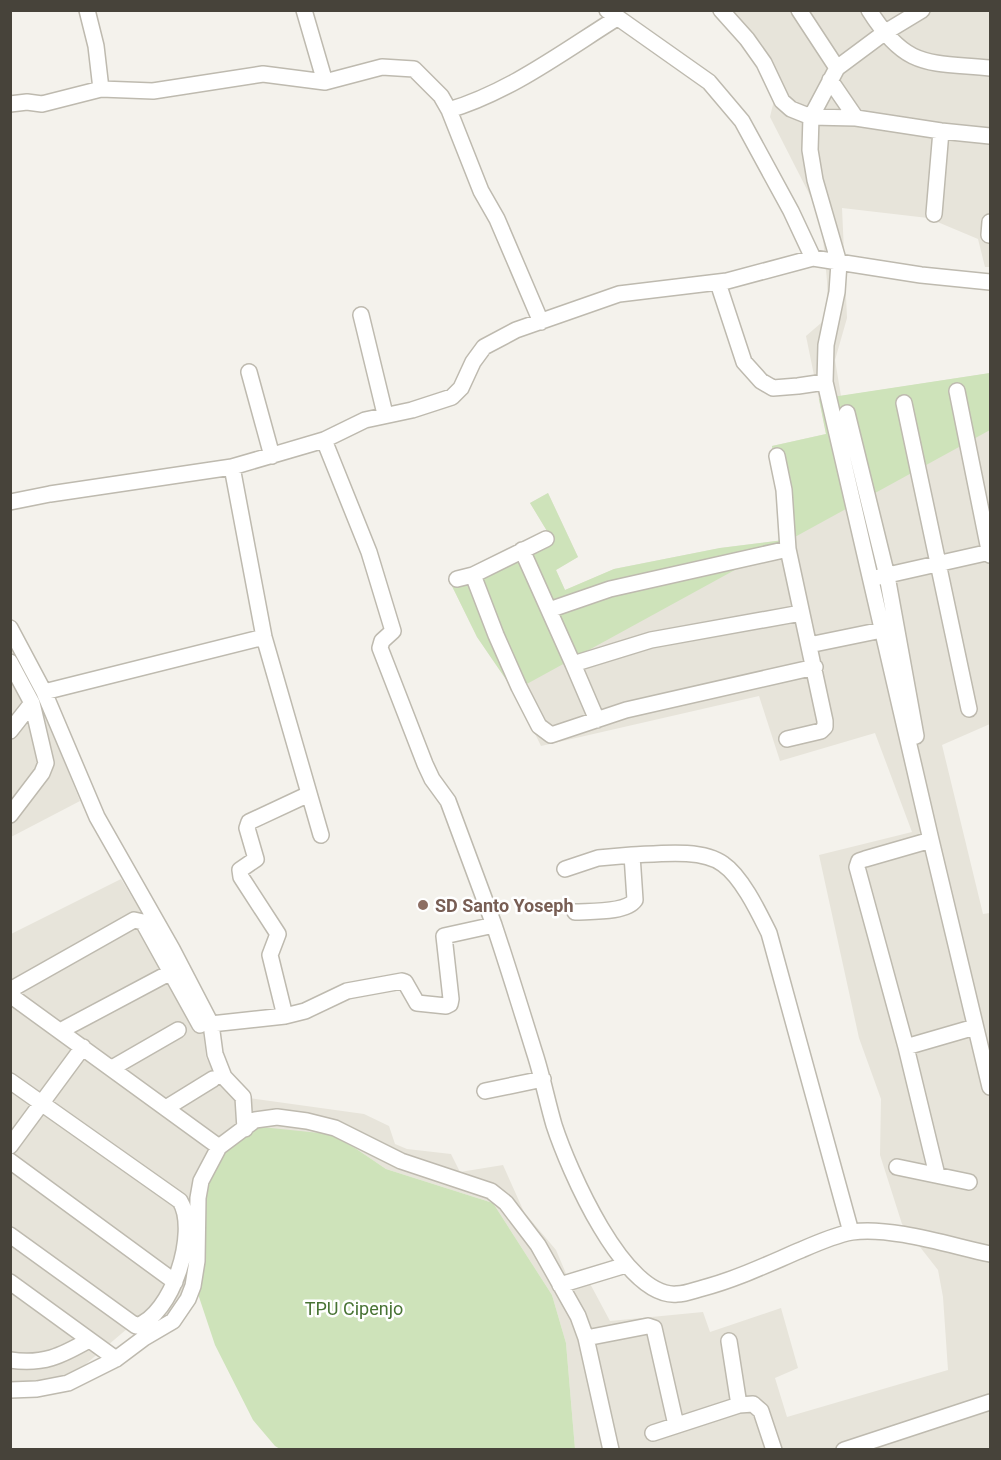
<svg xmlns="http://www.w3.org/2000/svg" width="1001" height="1460" viewBox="0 0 1001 1460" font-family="Roboto,sans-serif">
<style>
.residential{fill:#e7e4da}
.green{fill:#cee3ba}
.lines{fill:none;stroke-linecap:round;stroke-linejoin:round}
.minor-casing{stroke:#bebaaf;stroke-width:18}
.minor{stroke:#fff;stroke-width:15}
.education-dot{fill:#8d6e63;stroke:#fff;stroke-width:2}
.labels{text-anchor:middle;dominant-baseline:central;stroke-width:5;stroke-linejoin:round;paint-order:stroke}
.education-label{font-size:18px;font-weight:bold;fill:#785e54;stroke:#fff;text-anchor:start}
.park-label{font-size:18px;fill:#487334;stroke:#fff}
</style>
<rect width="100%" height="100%" fill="#f4f2ec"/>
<path class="residential" d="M 720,11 L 990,11 L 990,267 L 985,267 L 978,239 L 928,218 L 842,208 L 847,318 L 835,360 L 841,396 L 990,373 L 990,724 L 942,745 L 983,914 L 990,913 L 990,1449 L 575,1449 L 566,1343 L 552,1295 L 493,1203 L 386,1169 L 355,1148 L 329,1134 L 198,1294 L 156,1333 L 128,1328 L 59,1387 L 11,1390 L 11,934 L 121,879 L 184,983 L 202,1022 L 206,1057 L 216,1077 L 249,1098 L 364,1114 L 389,1126 L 395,1144 L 407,1149 L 451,1154 L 460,1172 L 503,1165 L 524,1212 L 556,1250 L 570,1283 L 587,1278 L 610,1321 L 703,1312 L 710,1332 L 781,1308 L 798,1368 L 775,1378 L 787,1417 L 948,1370 L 943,1297 L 938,1270 L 902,1224 L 880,1155 L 881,1099 L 859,1038 L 819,855 L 912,832 L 875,733 L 780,761 L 759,696 L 541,746 L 514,691 L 477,637 L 450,582 L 550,536 L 530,503 L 548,493 L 578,557 L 556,570 L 565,590 L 614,569 L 720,548 L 784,540 L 772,446 L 826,434 L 806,336 L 828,317 L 827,281 L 821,217 L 770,117 L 775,96 L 763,66 Z
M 10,644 L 33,685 L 80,801 L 11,837 Z"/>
<path class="green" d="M 990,373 L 990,430 L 514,691 L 477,637 L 450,582 L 550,536 L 530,503 L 548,493 L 578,557 L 556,570 L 565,590 L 614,569 L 720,548 L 784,540 L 784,523 L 772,446 L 826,434 L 819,399 Z
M 241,1125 L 329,1134 L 355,1148 L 386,1169 L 493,1203 L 552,1295 L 566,1343 L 575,1449 L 280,1449 L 275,1446 L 253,1420 L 215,1345 L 198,1294 L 200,1233 L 210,1179 Z"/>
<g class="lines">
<defs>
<path id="minor" d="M 87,10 L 96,46 L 101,89
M 304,10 L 325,82
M 607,10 L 709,82 L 742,121 L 791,211 L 813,258
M 721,10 L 747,39 L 764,63 L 782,101 L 791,109 L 811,117 L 856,118 L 941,131 L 990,136
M 799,10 L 837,68
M 869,10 C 906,69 927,62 990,68
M 922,10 L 884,33 L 837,68 L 811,117 L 810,150 L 815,180 L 839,263 L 837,292 L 826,345 L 825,382 L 931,840 L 990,1087
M 830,80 L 856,118
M 10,104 L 27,102 L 42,104 L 101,89 L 153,91 L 263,74 L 325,82 L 382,67 L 414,69 L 441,96 L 449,110 L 481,191 L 497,219 L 541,322
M 449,110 C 510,92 564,51 617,18
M 934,214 L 941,131
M 989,235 L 990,222
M 718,283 L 744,362 L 761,381 L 773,388 L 798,386 L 825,382
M 361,315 L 385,414
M 249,372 L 272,456
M 957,391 L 990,555
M 904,403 L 969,709
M 847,413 L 887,576 L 916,736
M 324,440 L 369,552 L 393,631 L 382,641 L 380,648 L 425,764 L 432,779 L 448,801 L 494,925
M 232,467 L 264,637 L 321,835
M 10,502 L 50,494 L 232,467 L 324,440 L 365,420 L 412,410 L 452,397 L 461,388 L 473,362 L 484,347 L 516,330 L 619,294 L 727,281 L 813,258 L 921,275 L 990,282
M 522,550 L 573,664
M 473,575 L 496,635 L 519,687 L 539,726 L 551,735 L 626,710 L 815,667
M 879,577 L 990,552
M 457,579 L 473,575 L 546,539
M 549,610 L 610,589 L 788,549 L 784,490 L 777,456
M 10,628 L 44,692 L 97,817 L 172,949 L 211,1024 L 215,1054 L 224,1077 L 243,1097 L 245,1129
M 809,645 L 882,630
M 10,662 L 32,703 L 46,763 L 42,773 L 10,815
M 44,692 L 264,637
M 597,720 L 573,664 L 651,640 L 801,613
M 10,731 L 32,703
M 787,739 L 821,731 L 825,727 L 825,721 L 788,549
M 931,840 L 865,859 L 859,861 L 857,867 L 906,1047 L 937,1175
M 565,869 L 598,858 L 632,855
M 575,912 C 591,911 626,913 635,900 L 632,855 C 657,854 702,848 723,864 C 742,877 759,913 769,933 L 851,1232
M 10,990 L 134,920 L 143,922 L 200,1025
M 10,995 L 219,1147
M 285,1016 L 270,955 L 278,934 L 241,877 L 240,870 L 256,859 L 247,828 L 249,822 L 309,794
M 211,1024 L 285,1016 L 305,1011 L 347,991 L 402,981 L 405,982 L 417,1003 L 446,1006 L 450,1004 L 451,999 L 444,936 L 494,925 C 508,967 521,1009 534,1051 C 542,1075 547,1101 554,1125 C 568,1168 624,1299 677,1294 C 686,1294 695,1290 703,1288 C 737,1279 768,1264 801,1250 C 817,1243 835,1235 852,1232 C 890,1226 952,1246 990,1254
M 60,1031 L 171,972
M 906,1047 L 975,1027
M 112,1068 L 178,1030
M 10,1081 L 180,1201 C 199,1231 172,1316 136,1326 L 10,1235
M 485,1091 L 543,1079
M 166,1108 L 213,1079
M 10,1146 L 83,1047
M 10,1161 L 175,1282
M 897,1167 L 969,1182
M 10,1282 L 116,1359
M 560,1285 L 626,1265
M 586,1338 L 648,1326 L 654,1328 L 676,1425
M 729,1341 L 739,1405
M 10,1360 C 43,1365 61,1356 89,1340
M 10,1390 L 37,1389 L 68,1383 L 116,1359 L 144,1338 L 173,1321 L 188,1299 L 193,1286 L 197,1261 L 198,1198 L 201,1181 L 219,1147 L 255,1120 L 277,1117 L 307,1121 L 335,1128 L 401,1161 L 491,1191 L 506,1203 L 538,1245 L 578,1316 L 586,1338 L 611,1450
M 653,1433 L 739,1405 L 753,1404 L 761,1411 L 774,1450
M 844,1450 L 990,1402"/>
</defs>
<use href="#minor" class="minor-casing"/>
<use href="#minor" class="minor"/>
</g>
<circle class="education-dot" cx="423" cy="905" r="6"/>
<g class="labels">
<g class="education-label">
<text x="435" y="905">SD Santo Yoseph</text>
</g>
<g class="park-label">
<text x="354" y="1308">TPU Cipenjo</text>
</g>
</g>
<rect width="1001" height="1460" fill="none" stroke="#47433a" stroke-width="24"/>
</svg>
